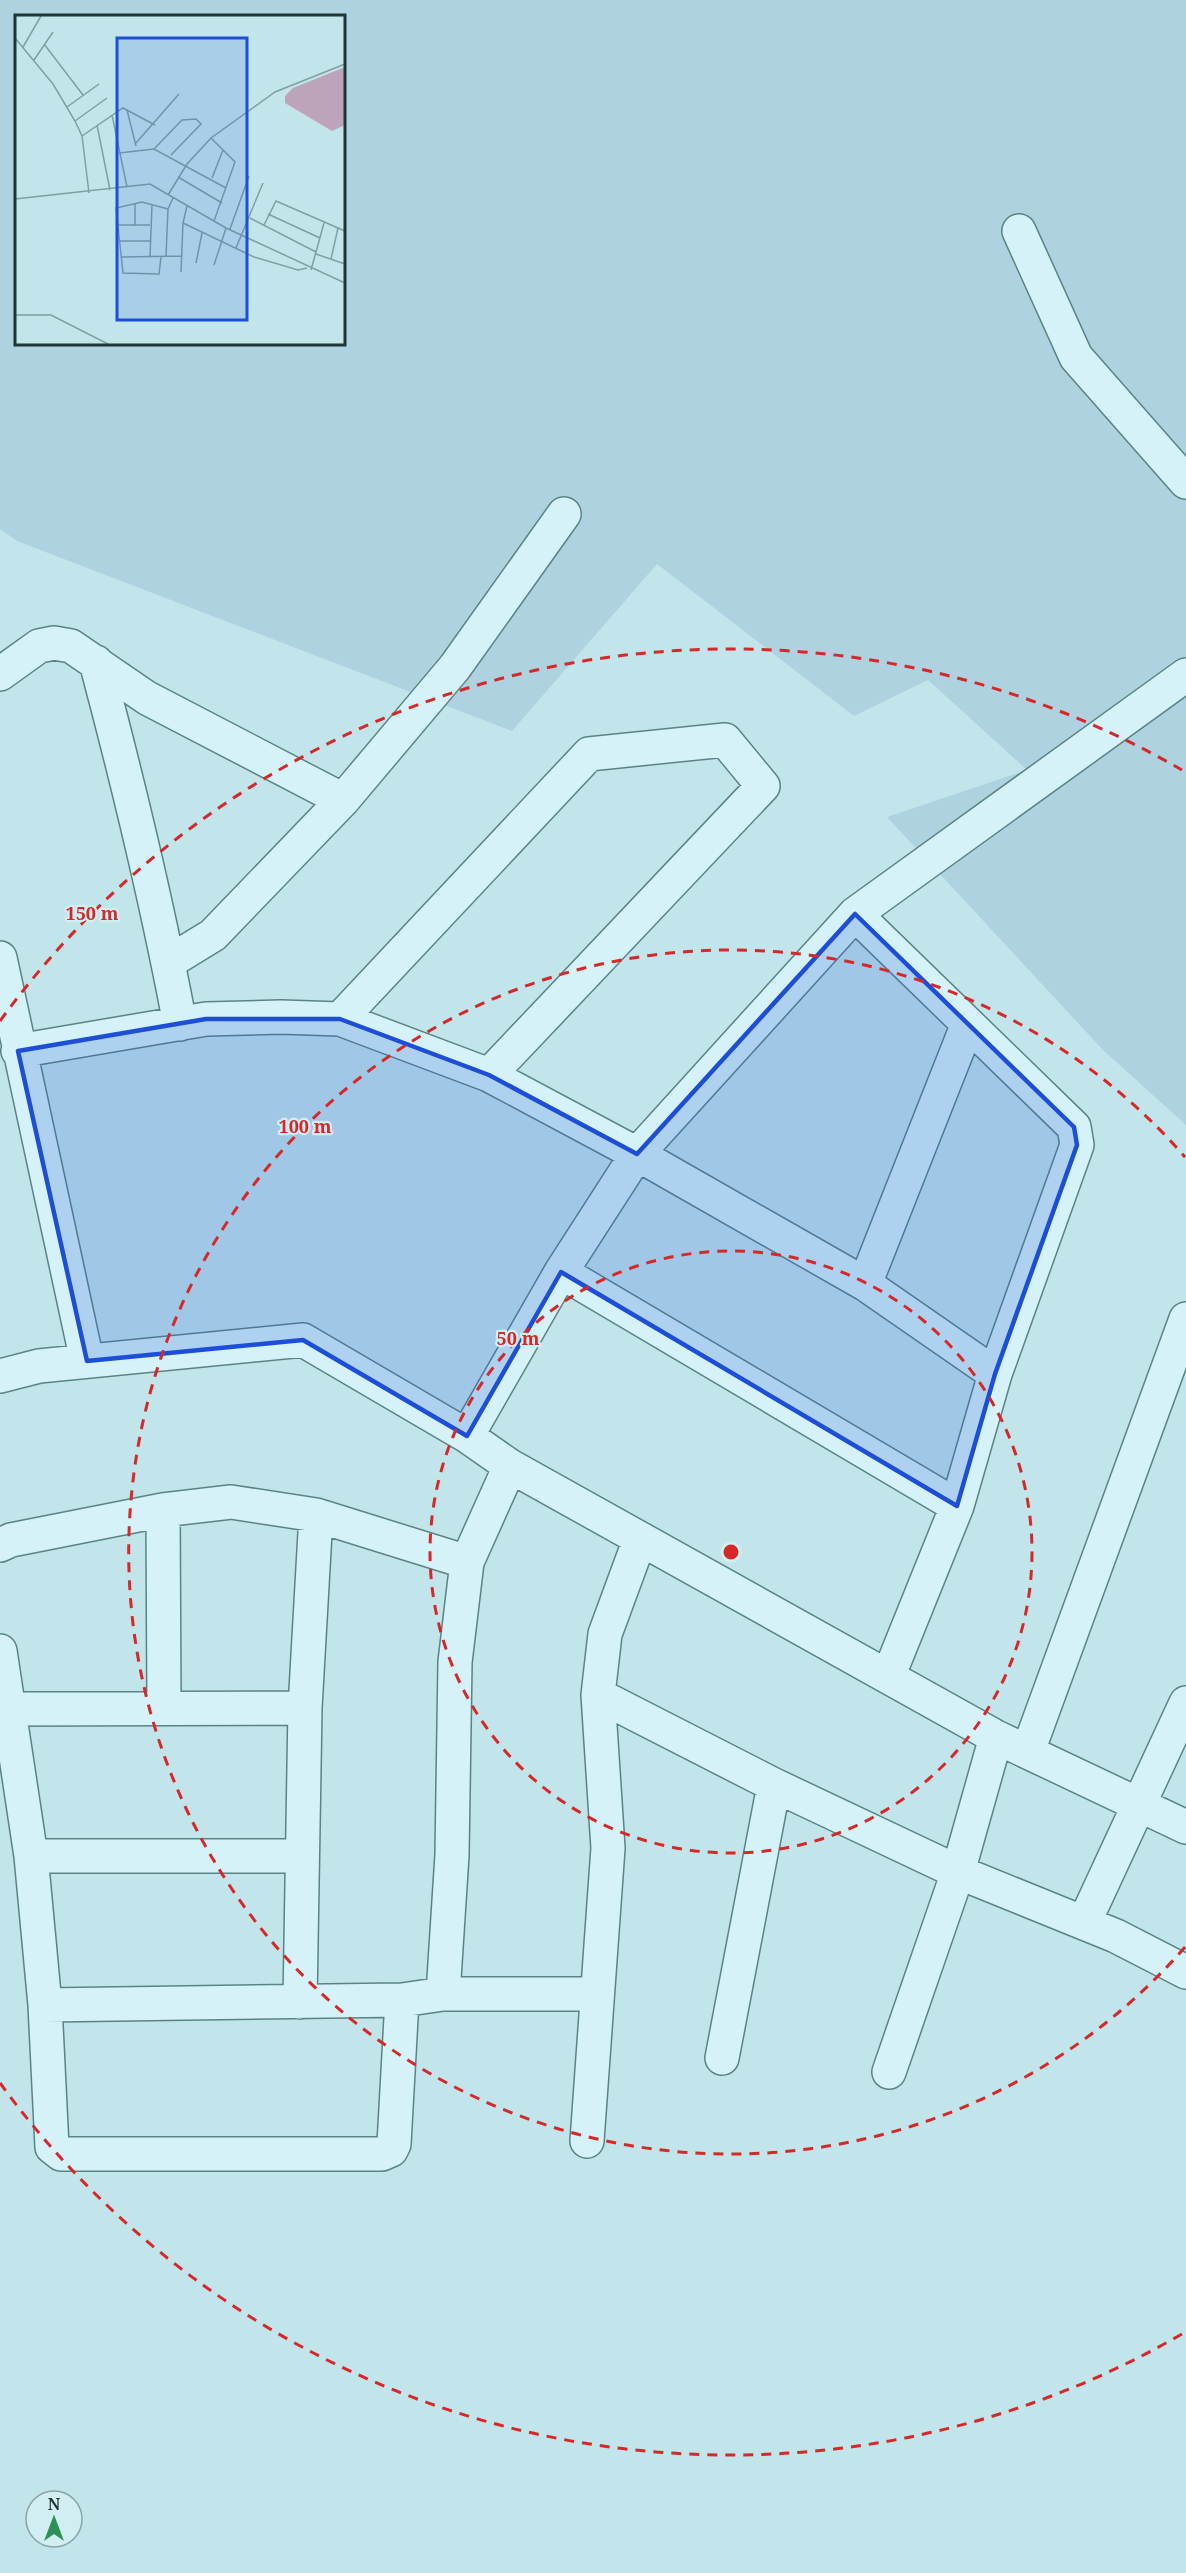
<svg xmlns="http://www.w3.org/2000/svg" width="1186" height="2573" viewBox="0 0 1186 2573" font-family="'Noto Serif',serif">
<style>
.farmland{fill:#afd2e1;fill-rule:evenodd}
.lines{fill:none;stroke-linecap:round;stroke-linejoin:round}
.minor-casing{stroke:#5a8484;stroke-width:36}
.minor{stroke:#d4f2f7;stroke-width:33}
.marked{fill:#1d4ed8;fill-opacity:0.2;stroke:#1d4ed8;stroke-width:4.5;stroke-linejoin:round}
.ring{fill:none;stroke:#d62828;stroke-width:3;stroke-dasharray:10 8}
.inset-road{fill:none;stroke:#809fa1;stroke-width:1.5}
.view{fill:#1d4ed8;fill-opacity:0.15;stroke:#1d4ed8;stroke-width:3}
.inset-edge{fill:none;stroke:#1d3533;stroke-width:3}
.centre{fill:#d62828;stroke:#d1eef3;stroke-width:3}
.ring-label{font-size:18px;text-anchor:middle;font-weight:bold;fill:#d62828;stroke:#d1eef3;stroke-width:4.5;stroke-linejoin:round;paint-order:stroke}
</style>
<rect width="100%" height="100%" fill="#c2e5eb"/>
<path class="farmland" d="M 0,0 L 1186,0 L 1186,1125 L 1103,1050 L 887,817 L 1027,770 L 928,680 L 854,716 L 657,564 L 512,731 L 17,541 L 0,529 ZM 16,16 L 344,16 L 344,344 L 16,344 Z"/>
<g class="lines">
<defs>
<path id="minor" d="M 1019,231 L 1076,357 L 1186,482
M 96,662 C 128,782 157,902 180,1024
M 0,674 L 39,646 L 54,643 L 71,646 L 147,698 L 343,800
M 855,914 L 1074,1127 L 1077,1145 L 995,1374 L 957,1506 L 888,1677
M 0,958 L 87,1361
M 169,962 L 213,935 L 343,800 L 455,667 L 564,514
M 340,1019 L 589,754 L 725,740 L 763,786 L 489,1075
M 18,1051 L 206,1019 L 281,1017 L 340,1019 L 489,1075 L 637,1154 L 865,1284 L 995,1374
M 561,1272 L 957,1506
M 865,1284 L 967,1026
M 0,1376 L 39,1366 L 303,1340 L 467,1436 L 510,1466 L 996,1737 L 1186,1827
M 467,1436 L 561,1272 L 637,1154 L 855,914 L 1186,675
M 163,1510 L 164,1708
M 0,1545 L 11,1540 L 163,1510 L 231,1502 L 316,1515 L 467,1562
M 0,1651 L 31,1856 L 45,2005 L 52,2147 L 61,2154 L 382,2154 L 391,2150 L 394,2144 L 402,2000
M 598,1695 L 774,1785 L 958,1872 L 1116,1936 L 1186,1972
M 9,1709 L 305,1708
M 1028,1751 L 1186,1319
M 31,1856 L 301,1856
M 1084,1923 L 1186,1703
M 443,1994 L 452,1855 L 455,1662 L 467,1562 L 510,1466
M 300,2002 L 305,1708 L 316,1515
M 45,2005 L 402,2000 L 443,1994 L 596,1994
M 722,2058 L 774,1785
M 889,2072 L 958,1872 L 996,1737
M 587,2141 L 608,1848 L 598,1695 L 605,1634 L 640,1539"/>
</defs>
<use href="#minor" class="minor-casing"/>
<use href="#minor" class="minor"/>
</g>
<path class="marked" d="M 855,914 L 1074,1127 L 1077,1145 L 995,1374 L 957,1506 L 561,1272 L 467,1436 L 303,1340 L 87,1361 L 18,1051 L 206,1019 L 340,1019 L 489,1075 L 637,1154 Z"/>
<g class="ring">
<circle cx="731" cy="1552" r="301"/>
<path d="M1185 1947A602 602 0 1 1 1185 1157"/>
<path d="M1182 2334A903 903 0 0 1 0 2083M0 1021A903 903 0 0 1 1182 770"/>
</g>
<g transform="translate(15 15)">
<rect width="330" height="330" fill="#c2e5eb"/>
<path d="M 330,52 L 330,110 L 317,116 L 270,88 L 270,81 L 278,73 Z" fill="#bea4ba"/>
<path class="inset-road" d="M 0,23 L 38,69 L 60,106 L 67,121 L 74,178M 29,29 L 68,80M 8,32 L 26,1M 19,45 L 38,17M 52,92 L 84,69M 112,95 L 121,131M 97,100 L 112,172M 60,106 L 92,83M 82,110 L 95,175M 67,121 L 108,93 L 140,110M 196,123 L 220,147 L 199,206M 121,128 L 164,79M 139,134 L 167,105 L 181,104 L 186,109 L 156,140M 104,138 L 139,134 L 211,173M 163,162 L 207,188M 197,163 L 208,135M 153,180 L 172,149 L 196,123 L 260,77 L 330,49M 0,184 L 135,169 L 211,213 L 330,268M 120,188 L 120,210M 253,199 L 305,223M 235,203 L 301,237M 168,208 L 239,242 L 283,255 L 292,253M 103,210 L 135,210M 249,210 L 261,186 L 330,216M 215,214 L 234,161M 105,226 L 135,226M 221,233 L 248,168M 301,239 L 330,249M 151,241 L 153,194 L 158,183M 107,242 L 167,241M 135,242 L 137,189M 146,242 L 144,259 L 108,258 L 101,193 L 127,187 L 153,194M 316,244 L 323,213M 181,248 L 187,218M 199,250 L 211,213M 296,255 L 309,208M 166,257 L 168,208 L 172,191M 0,300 L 36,300 L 93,329"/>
<path class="view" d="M 102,23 L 232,23 L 232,305 L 102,305 Z"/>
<rect width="330" height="330" class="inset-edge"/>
</g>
<circle cx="731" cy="1552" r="9" class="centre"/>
<g class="ring-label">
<text x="92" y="920">150 m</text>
<text x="305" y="1133">100 m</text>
<text x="518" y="1345">50 m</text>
</g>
<g transform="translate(54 2519)"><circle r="28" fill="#d1eef3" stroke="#89a4a6" stroke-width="1.5"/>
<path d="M0-4.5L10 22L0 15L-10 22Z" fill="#2d9059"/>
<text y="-9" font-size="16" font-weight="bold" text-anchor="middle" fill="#1d3533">N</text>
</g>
</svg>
